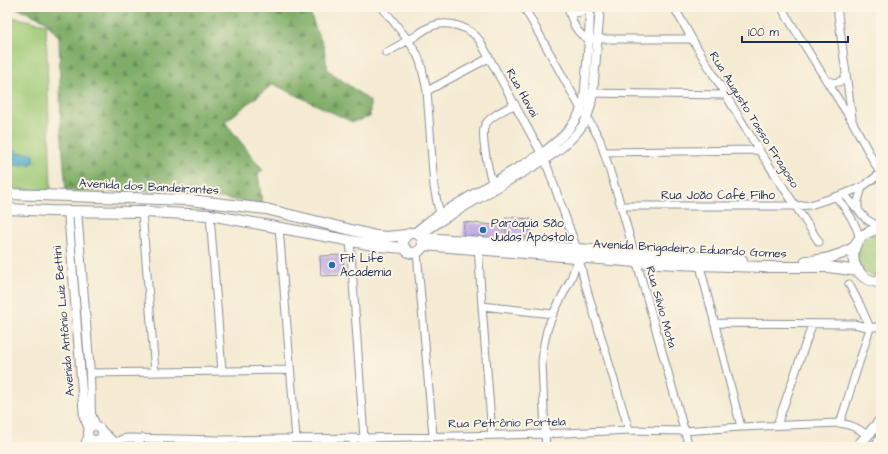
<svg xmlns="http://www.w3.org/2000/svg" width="888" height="454" viewBox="0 0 888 454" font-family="'Architects Daughter',sans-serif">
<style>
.grass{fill:url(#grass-tufts);stroke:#5d7c6a}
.forest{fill:url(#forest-firs);stroke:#4d6e62}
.pitch{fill:#9fc976;stroke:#5d7c6a}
.water{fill:#48a8c7;stroke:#326c92}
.building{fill:#bea9e6}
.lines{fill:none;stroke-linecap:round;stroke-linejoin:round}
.minor-casing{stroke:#888d98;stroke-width:9}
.tertiary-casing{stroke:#888d98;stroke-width:10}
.secondary-casing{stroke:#888d98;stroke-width:12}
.minor{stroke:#fff;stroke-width:7}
.tertiary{stroke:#fff;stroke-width:8}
.secondary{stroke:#fff;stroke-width:10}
.poi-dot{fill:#1f6fb2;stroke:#fcf5e5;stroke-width:1.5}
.labels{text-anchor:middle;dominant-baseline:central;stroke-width:4;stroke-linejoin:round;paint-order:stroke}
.street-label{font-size:12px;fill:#1b2f5e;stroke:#fcf5e5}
.poi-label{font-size:12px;fill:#1b2f5e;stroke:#fcf5e5;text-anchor:start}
</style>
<defs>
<pattern id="grass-tufts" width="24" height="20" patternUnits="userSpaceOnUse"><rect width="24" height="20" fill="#9fc976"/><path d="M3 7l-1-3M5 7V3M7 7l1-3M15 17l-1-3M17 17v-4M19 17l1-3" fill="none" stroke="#81a464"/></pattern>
<pattern id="forest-firs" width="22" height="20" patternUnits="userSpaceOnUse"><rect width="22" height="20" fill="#7fad67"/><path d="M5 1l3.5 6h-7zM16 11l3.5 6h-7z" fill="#678d58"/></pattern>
</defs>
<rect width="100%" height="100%" fill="#fcf5e5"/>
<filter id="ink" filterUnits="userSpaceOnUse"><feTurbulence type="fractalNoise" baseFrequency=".025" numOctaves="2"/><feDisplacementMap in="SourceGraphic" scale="8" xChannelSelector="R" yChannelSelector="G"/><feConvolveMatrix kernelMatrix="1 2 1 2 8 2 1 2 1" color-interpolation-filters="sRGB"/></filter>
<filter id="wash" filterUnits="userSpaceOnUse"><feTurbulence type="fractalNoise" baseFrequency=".012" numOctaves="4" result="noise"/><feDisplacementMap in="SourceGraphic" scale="16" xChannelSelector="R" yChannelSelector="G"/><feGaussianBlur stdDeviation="0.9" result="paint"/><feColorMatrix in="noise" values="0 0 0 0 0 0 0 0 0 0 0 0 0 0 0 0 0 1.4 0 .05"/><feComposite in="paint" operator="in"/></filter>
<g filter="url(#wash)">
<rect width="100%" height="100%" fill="#f5ebd3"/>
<path class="grass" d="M 881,233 L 881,278 C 874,277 868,275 863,270 C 855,262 856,246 866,238 C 870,235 876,234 881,233 Z"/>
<path class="forest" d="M 14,7 L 308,7 L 317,32 L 323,44 L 328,70 L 370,101 L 370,117 L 352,122 L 273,84 L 225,122 L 263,170 L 258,173 L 262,204 L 179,192 L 66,191 L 61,131 L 59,37 L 44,20 Z"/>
<path class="pitch" d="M 7,16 L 46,24 L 51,190 L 7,189 Z"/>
<path class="water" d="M 7,133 L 9,135 L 12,146 L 18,153 L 33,153 C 35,158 35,161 32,164 L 7,166 Z"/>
<g id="blocks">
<path class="building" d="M 506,217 L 531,219 L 529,238 L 505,235 Z
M 464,222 L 503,226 L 502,239 L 463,235 Z
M 343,255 L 344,275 L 321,276 L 320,256 Z"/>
</g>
</g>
<g filter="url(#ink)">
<use href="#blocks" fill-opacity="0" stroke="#888d98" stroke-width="1"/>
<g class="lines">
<defs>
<path id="minor" d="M 382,7 L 408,40 L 417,54 L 421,64 L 427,91 L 434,187 L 437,202 L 440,213
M 524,7 L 581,109 L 594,129 L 600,140 L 621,206 L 689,447
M 568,7 C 572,20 575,34 589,39 L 692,39
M 674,7 L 692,39 L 759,150 L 819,242
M 781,7 L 826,80 L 852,121 L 881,175
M 837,7 L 852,118
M 386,53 C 396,47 406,41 416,36 C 421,32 427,28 432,26 C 449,20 470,27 480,41 L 545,160 L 577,249 L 584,280 L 629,430
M 826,80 L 834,83 L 842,81 L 846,75
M 427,91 L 489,58
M 585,93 L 726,95
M 604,152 L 759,150
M 494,186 C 489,176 480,134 485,125 C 490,116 506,109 515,104
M 844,194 L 866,219 L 881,228
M 836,197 C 847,209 855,222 860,238
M 621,206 L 795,206 L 810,205 L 844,194 L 862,187 L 880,174
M 858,209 L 858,201 L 862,187
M 142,212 L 155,372
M 210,215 L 222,371
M 279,227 L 296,439
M 350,240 L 364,438 L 362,447
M 478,246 L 482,306 L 492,435
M 417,252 L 433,436
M 699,262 L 741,427
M 849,284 L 860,305 L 870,328
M 482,306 L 553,314
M 714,323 L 854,324 C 863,326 872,330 881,325
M 90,373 L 290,370
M 840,423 L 870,328
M 777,425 L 812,325
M 352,438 L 354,447
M 115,443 L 122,439 L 128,438 L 222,440 L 364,438 L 545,434 L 629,430 L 684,431 L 741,427 L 840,423 C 852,425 858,428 868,436
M 85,447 L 85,443 L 88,436
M 94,447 L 97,440
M 135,447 L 143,438
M 546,447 L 545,434 L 542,362 L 544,344 L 547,330 L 553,314 L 570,281 L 579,257"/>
<path id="tertiary" d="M 570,13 L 579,12 L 588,7
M 68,211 L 84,417 L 89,429
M 77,211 L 90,373 L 91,414 L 96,426
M 414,233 L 430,220 L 542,153 C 562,138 577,125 584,100 L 589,39 L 590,7
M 421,235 L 429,229 L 444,219 C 466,206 488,193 510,180 C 536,165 565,151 583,125 C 589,116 591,105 593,94 L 600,7
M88 433a7 7 0 1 1 14 0a7 7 0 1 1-14 0Z
M 102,431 L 115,443 L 119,447
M 99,439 L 109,447"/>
<path id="secondary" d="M 7,194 L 190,200 L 266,209 L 376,236 L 387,237 L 406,235
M 7,209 L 49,211 L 144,212 L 210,215 L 379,246 L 405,248
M 881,229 C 842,232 846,282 881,282
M403 243a10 10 0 1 1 20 0a10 10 0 1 1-20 0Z
M 423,238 L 577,249 L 742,260
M 424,245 L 637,262 L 699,265 L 763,267 L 828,267 L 859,271
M 806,261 C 823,261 839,256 855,247
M 857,447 L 881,420
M 875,447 L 881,440"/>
</defs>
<use href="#minor" class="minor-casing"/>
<use href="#tertiary" class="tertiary-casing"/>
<use href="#secondary" class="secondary-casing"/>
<use href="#minor" class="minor"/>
<use href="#tertiary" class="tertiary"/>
<use href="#secondary" class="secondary"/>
</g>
</g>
<g class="poi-dot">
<circle cx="483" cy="230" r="4"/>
<circle cx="332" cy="265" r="4"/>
</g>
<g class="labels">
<g class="street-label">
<text transform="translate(522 93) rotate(61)">Rua Havaí</text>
<text transform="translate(754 120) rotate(58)">Rua Augusto Tasso Fragoso</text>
<text transform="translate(149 187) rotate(3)">Avenida dos Bandeirantes</text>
<text x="718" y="195">Rua João Café Filho</text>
<text transform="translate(690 249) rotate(3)">Avenida Brigadeiro Eduardo Gomes</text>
<text transform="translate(661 307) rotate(74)">Rua Silvio Mota</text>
<text transform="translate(64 321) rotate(-95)">Avenida Antônio Luiz Bettini</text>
<text transform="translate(507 423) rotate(-1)">Rua Petrônio Portela</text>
</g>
<g class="poi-label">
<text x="491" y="223">Paróquia São<tspan x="491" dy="14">Judas Apóstolo</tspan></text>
<text x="340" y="258">Fit Life<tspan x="340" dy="14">Academia</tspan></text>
</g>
</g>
<rect width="888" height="454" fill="none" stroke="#fcf5e5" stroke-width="24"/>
<path d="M742 36v6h106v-6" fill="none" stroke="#1b2f5e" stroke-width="2"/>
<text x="748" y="36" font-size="12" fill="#1b2f5e" stroke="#fcf5e5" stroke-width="3" paint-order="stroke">100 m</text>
</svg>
